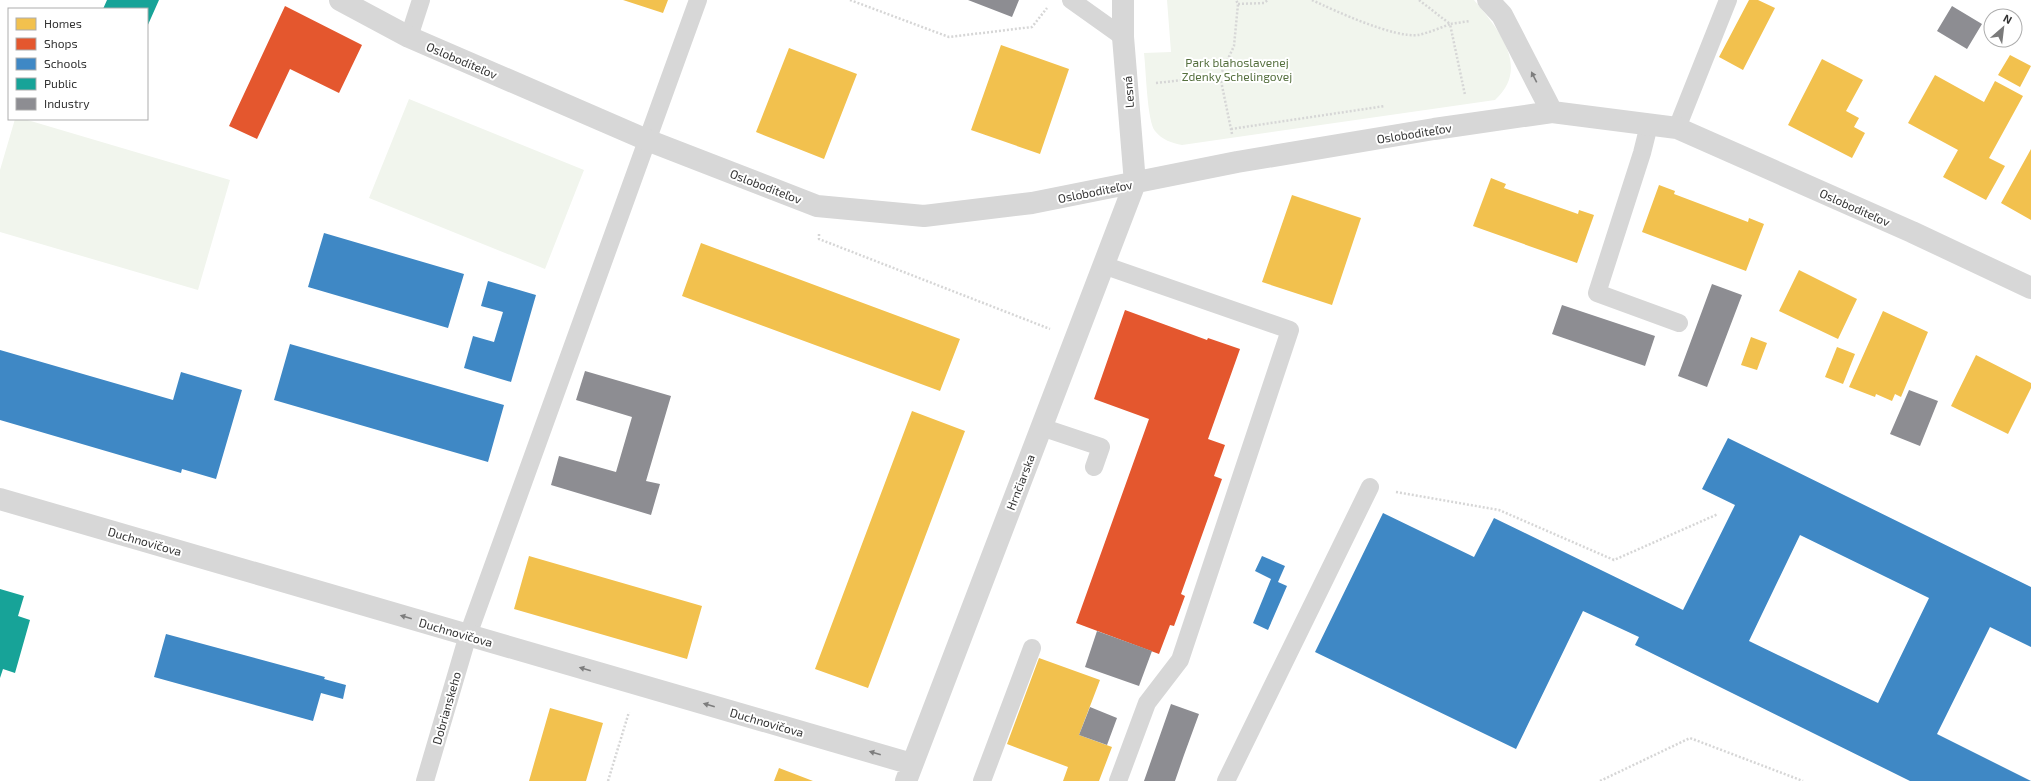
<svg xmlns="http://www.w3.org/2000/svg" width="2031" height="781" viewBox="0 0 2031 781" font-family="'Exo 2',sans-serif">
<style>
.green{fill:#f1f5ed}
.homes{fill:#f2c14e}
.shops{fill:#e4572e}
.schools{fill:#3f88c5;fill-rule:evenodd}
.public{fill:#17a398}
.industry{fill:#8d8d92}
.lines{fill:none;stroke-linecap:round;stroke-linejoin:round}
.path{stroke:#d6d6d6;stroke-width:2.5;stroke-dasharray:2 2;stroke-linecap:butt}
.service{stroke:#d7d7d7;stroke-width:18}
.minor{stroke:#d7d7d7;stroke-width:22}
.oneway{fill:#7d7d7d}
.labels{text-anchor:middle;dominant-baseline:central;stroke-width:4;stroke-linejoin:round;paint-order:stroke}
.street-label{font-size:12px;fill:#333;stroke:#fff}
.park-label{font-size:12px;fill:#56703f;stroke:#fff}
</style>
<rect width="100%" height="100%" fill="#fff"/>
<path class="green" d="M 1167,0 L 1474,0 C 1498,29 1531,67 1495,100 L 1182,145 C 1172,143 1162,140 1155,131 C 1147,121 1146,69 1144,53 L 1171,52 Z
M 409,99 L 584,170 L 545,269 L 369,198 Z
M 15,119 L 24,119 L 230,180 L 198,290 L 0,232 L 0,170 Z"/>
<path class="homes" d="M 623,0 L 668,0 L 663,13 Z
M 1749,0 L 1758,0 L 1775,8 L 1743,70 L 1719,57 Z
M 1001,45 L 1069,69 L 1040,154 L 971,130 Z
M 789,48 L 857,74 L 824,159 L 756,132 Z
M 2010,55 L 2031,66 L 2020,87 L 1998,75 Z
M 1822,59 L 1863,80 L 1846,111 L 1859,118 L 1854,127 L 1865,133 L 1852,158 L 1788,125 Z
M 1935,75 L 1984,102 L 1995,81 L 2023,96 L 1989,158 L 2005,166 L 1986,200 L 1943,177 L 1958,150 L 1908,123 Z
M 2031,149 L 2031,220 L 2001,203 Z
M 1491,178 L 1506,184 L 1504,188 L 1578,214 L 1579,210 L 1594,215 L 1577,263 L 1473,226 Z
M 1659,185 L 1675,191 L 1674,194 L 1748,222 L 1749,218 L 1764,224 L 1746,271 L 1642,232 Z
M 1292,195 L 1361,218 L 1332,305 L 1262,282 Z
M 701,243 L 960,339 L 940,391 L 682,296 Z
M 1799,270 L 1857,299 L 1838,339 L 1779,311 Z
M 1883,311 L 1928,332 L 1901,397 L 1895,394 L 1892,401 L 1876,394 L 1875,397 L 1849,387 Z
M 1751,337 L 1767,343 L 1757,370 L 1741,365 Z
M 1837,347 L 1855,354 L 1843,384 L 1825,377 Z
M 1976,355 L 2031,383 L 2031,388 L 2008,434 L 1951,406 Z
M 912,411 L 965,431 L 868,688 L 815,669 Z
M 529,556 L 702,606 L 687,659 L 514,609 Z
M 1039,658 L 1100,680 L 1079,735 L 1112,747 L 1099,781 L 1063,781 L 1068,767 L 1007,744 Z
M 550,708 L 603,723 L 586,781 L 529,781 Z
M 779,768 L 813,781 L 774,781 Z"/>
<path class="shops" d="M 285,6 L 362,45 L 339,93 L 290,69 L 257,139 L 229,126 Z
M 1125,310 L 1207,340 L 1208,338 L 1240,349 L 1208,439 L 1225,445 L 1214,476 L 1222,479 L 1181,594 L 1185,596 L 1174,626 L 1170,625 L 1159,654 L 1076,623 L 1149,419 L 1094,399 Z"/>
<path class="schools" d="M 324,233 L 464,274 L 448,328 L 308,287 Z
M 488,281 L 536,295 L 511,382 L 464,368 L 473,336 L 494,342 L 503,312 L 481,306 Z
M 290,344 L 504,405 L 488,462 L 274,400 Z
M 0,350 L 173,400 L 181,372 L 242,390 L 216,479 L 182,469 L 181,473 L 0,420 Z
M 1728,438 L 2031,587 L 2031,647 L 1990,627 L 1937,734 L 2031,781 L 1910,781 L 1635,645 L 1639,637 L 1583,611 L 1516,749 L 1315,652 L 1383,513 L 1474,557 L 1494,518 L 1683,610 L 1735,505 L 1702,489 ZM 1800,535 L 1929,598 L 1878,703 L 1749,641 Z
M 1262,556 L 1285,566 L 1278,582 L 1287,586 L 1268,630 L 1253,623 L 1271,579 L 1255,571 Z
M 166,634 L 325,677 L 324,679 L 346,685 L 343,699 L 321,693 L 313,721 L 154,677 Z"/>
<path class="public" d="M 107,0 L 159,0 L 147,27 L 147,9 L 103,9 Z
M 0,589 L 24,596 L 18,616 L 30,620 L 15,673 L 3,669 L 0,678 Z"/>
<path class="industry" d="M 968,0 L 1019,0 L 1012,17 Z
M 1952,6 L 1982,24 L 1967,49 L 1937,31 Z
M 1712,284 L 1742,295 L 1707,387 L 1678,376 Z
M 1562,305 L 1655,336 L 1645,366 L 1552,334 Z
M 585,371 L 671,396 L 646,481 L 660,484 L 651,515 L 551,485 L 559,456 L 616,472 L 632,417 L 576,400 Z
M 1909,390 L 1938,401 L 1920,446 L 1890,434 Z
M 1097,631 L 1152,651 L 1139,686 L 1085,667 Z
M 1171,704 L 1199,714 L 1184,755 L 1175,781 L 1144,781 Z
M 1090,707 L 1117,718 L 1107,745 L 1079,735 Z"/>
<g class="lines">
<path class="path" d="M 850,0 L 949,37 L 1032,27 L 1047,8
M 1312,0 C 1335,11 1394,38 1418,35 C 1428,33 1440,28 1450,24 L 1465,95
M 1419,0 L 1450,24 L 1470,21
M 1238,4 L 1264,3 L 1268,0
M 1156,83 L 1220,76
M 1231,129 L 1385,106
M 1232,134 L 1220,76 L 1234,46 L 1238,4 L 1236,0
M 819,234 L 819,239 L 1050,329
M 1396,492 L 1499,510 L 1614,560 L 1718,514
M 608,781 L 629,712
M 1600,781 L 1690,738 L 1803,781"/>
<path class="service" d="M 1071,0 L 1123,37
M 409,37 L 421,0
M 1649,125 L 1642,153 L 1597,293 L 1679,323
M 1677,128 L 1728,0
M 1103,265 L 1290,330 L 1180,660 L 1147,703 L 1118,781
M 1041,427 L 1101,447 L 1094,467
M 425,781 L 468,635 L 698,0
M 982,781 L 1032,648
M 1226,781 L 1370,487"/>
<path class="minor" d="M 340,0 L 409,37 L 647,140 L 817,206 L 924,216 L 1032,203 L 1237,162 L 1434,129 L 1552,112 L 1677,128 L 1912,232 L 2031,288
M 1488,0 L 1502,15 L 1552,112
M 0,499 L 912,764
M 906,781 L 1135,183 L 1123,37 L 1123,0"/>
</g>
<defs><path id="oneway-solid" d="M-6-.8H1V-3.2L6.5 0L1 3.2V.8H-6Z"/></defs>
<g class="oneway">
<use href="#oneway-solid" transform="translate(1534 77) rotate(-117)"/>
<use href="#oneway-solid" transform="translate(406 617) rotate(-164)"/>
<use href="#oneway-solid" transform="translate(585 669) rotate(-164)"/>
<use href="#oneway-solid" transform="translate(709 705) rotate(-164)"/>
<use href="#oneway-solid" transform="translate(875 753) rotate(-164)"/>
</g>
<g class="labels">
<g class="street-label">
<text transform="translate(462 60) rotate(23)">Osloboditeľov</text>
<text transform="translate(1128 92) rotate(-94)">Lesná</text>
<text transform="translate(1414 133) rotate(-9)">Osloboditeľov</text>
<text transform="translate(766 186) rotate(21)">Osloboditeľov</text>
<text transform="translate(1095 191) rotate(-11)">Osloboditeľov</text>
<text transform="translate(1855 207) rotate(24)">Osloboditeľov</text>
<text transform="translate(1020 482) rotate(-69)">Hrnčiarska</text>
<text transform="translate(145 541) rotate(16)">Duchnovičova</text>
<text transform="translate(456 632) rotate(16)">Duchnovičova</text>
<text transform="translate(446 708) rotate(-74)">Dobrianskeho</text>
<text transform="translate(767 722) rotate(16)">Duchnovičova</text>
</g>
<g class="park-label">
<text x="1237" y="62">Park blahoslavenej<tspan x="1237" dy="14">Zdenky Schelingovej</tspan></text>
</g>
</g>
<rect x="8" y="8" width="140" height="112" fill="#ffffff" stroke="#adadad"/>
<rect x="16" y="18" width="20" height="12" fill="#f2c14e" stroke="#adadad"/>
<text x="44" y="28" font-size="12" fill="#333333">Homes</text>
<rect x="16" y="38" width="20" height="12" fill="#e4572e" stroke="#adadad"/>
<text x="44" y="48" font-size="12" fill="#333333">Shops</text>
<rect x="16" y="58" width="20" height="12" fill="#3f88c5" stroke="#adadad"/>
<text x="44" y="68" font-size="12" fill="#333333">Schools</text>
<rect x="16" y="78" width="20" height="12" fill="#17a398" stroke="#adadad"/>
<text x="44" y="88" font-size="12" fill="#333333">Public</text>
<rect x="16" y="98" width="20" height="12" fill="#8d8d92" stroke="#adadad"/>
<text x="44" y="108" font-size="12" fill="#333333">Industry</text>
<g transform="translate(2003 28) rotate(28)"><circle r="19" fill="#ffffff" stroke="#adadad"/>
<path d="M0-3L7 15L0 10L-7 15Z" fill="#7a7a7a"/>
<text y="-6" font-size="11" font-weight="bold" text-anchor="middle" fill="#333333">N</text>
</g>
</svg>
